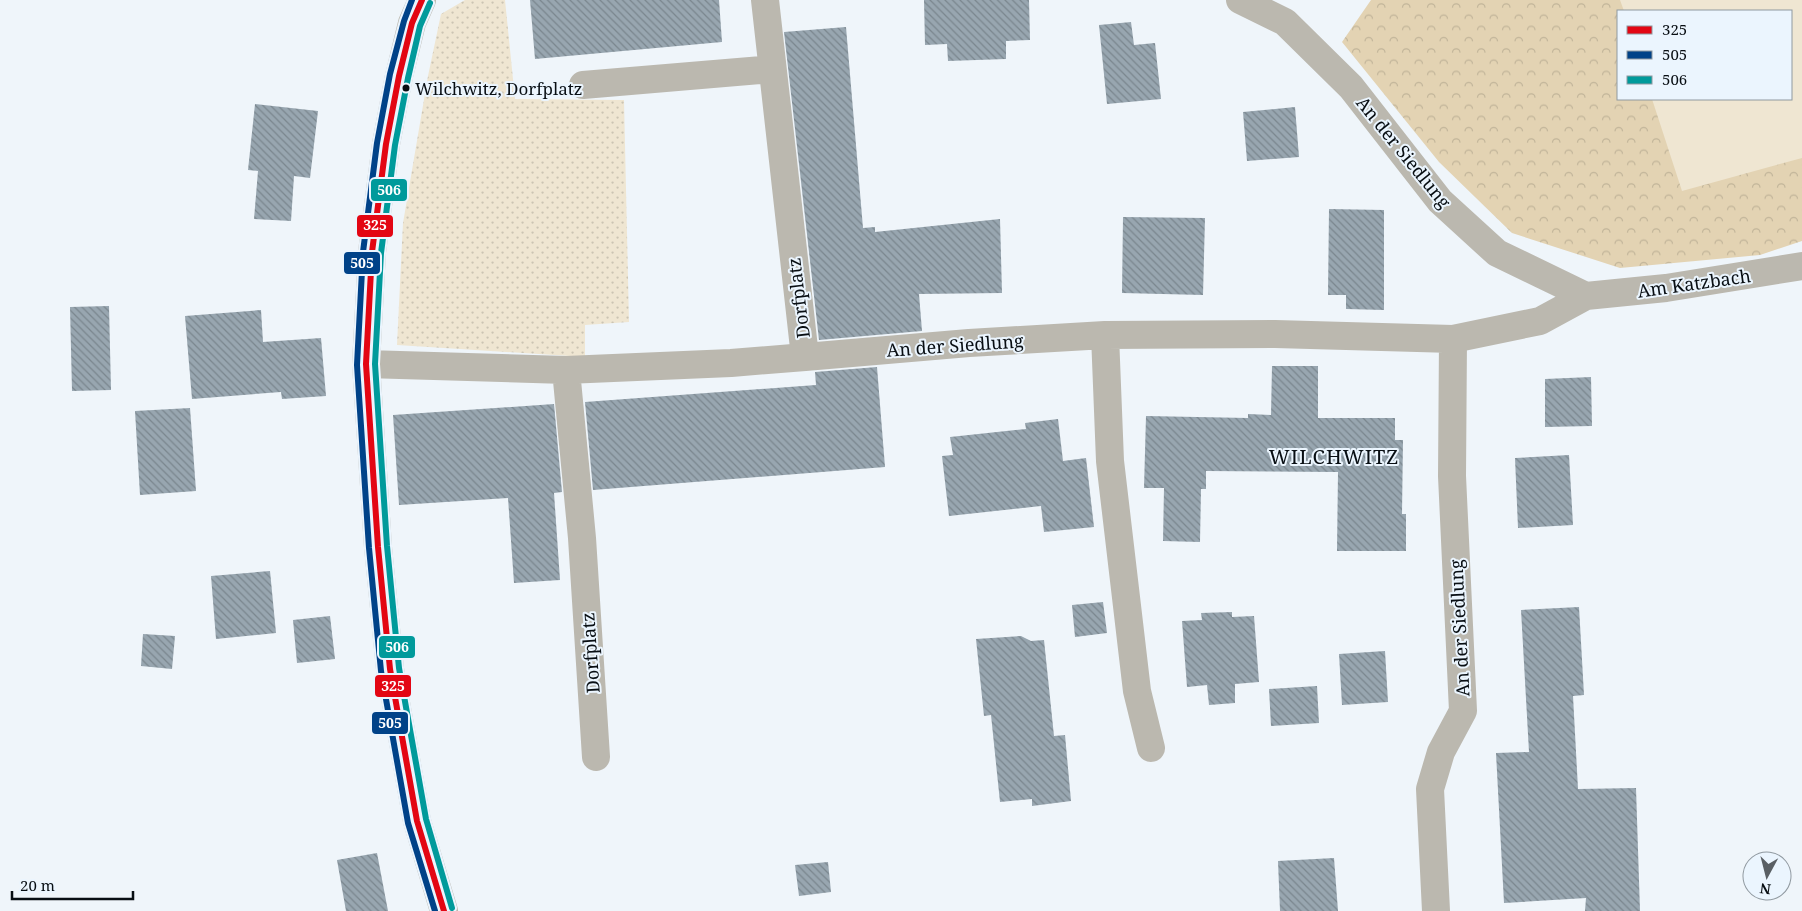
<svg xmlns="http://www.w3.org/2000/svg" width="1802" height="911" viewBox="0 0 1802 911" font-family="'Noto Serif',serif">
<style>
.grass{fill:url(#grass-dots)}
.forest{fill:url(#forest-crowns);fill-rule:evenodd}
.garden{fill:#efe6d2}
.building{fill:url(#building-back-hatch)}
.lines{fill:none;stroke-linecap:round;stroke-linejoin:round}
.minor{stroke:#bbb8af;stroke-width:28}
.bus-1-casing{stroke:#ebf5fe;stroke-width:10}
.bus-2-casing{stroke:#ebf5fe;stroke-width:10}
.bus-3-casing{stroke:#ebf5fe;stroke-width:10}
.bus-1{stroke:#e30613;stroke-width:6}
.bus-2{stroke:#004288;stroke-width:6}
.bus-3{stroke:#009a9b;stroke-width:6}
.bus-dot{fill:#080e13;stroke:#ebf5fe;stroke-width:2}
.labels{text-anchor:middle;dominant-baseline:central;stroke-width:4;stroke-linejoin:round;paint-order:stroke}
.bus-label{font-size:17px;fill:#080e13;stroke:#ebf5fe;text-anchor:start}
.street-label{font-size:18px;fill:#080e13;stroke:#ebf5fe}
.quarter-label{font-size:20px;letter-spacing:1px;fill:#080e13;stroke:#ebf5fe}
.line-badge{stroke:#ebf5fe;stroke-width:2}
.badge-label{font-size:14px;text-anchor:middle;font-weight:bold;fill:#fff}
</style>
<defs>
<pattern id="grass-dots" width="8" height="8" patternUnits="userSpaceOnUse" patternTransform="scale(1.25)"><rect width="8" height="8" fill="#efe6d2"/><path d="M2 2h.1M6 6h.1" fill="none" stroke="#cbc4b3" stroke-width="1.8" stroke-linecap="round"/></pattern>
<pattern id="forest-crowns" width="20" height="18" patternUnits="userSpaceOnUse" patternTransform="scale(1.25)"><rect width="20" height="18" fill="#e3d3b3"/><path d="M2 6a3 3 0 1 1 6 0M12 15a3 3 0 1 1 6 0" fill="none" stroke="#c1b499"/></pattern>
<pattern id="building-back-hatch" width="6" height="6" patternUnits="userSpaceOnUse" patternTransform="scale(1.25)"><rect width="6" height="6" fill="#98a6b0"/><path d="M-1 5l2 2M0 0l6 6M5-1l2 2" fill="none" stroke="#7a868e"/></pattern>
</defs>
<rect width="100%" height="100%" fill="#eff5fa"/>
<path class="grass" d="M 465,0 L 505,0 L 515,99 L 624,100 L 629,322 L 585,325 L 585,357 L 397,345 L 403,223 L 428,76 L 441,14 Z"/>
<path class="forest" d="M 1371,0 L 1802,0 L 1802,241 L 1760,255 L 1620,268 L 1512,233 L 1439,162 L 1342,42 ZM 1618,11 L 1791,11 L 1791,99 L 1618,99 Z"/>
<path class="garden" d="M 1620,0 L 1802,0 L 1802,158 L 1682,191 L 1652,99 L 1791,99 L 1791,11 L 1624,11 Z"/>
<path class="building" d="M 530,0 L 719,0 L 722,42 L 535,59 Z
M 924,0 L 1029,0 L 1030,40 L 1006,41 L 1006,59 L 948,61 L 947,44 L 925,45 Z
M 1131,22 L 1134,45 L 1155,43 L 1161,99 L 1107,104 L 1099,25 Z
M 846,27 L 863,228 L 875,227 L 875,232 L 1000,219 L 1002,293 L 919,294 L 922,331 L 819,340 L 784,32 Z
M 255,104 L 318,111 L 310,178 L 294,176 L 291,221 L 254,219 L 258,171 L 248,170 Z
M 1295,107 L 1299,157 L 1247,161 L 1243,112 Z
M 1329,209 L 1384,210 L 1384,310 L 1346,309 L 1346,295 L 1328,295 Z
M 1123,217 L 1205,218 L 1203,295 L 1122,293 Z
M 109,306 L 111,390 L 72,391 L 70,307 Z
M 261,310 L 263,342 L 321,338 L 326,396 L 282,399 L 281,392 L 192,399 L 185,316 Z
M 1272,366 L 1318,366 L 1318,418 L 1395,418 L 1395,440 L 1403,440 L 1402,514 L 1406,514 L 1406,551 L 1337,551 L 1338,472 L 1206,471 L 1206,489 L 1201,489 L 1200,542 L 1163,541 L 1164,488 L 1144,488 L 1146,416 L 1248,418 L 1248,414 L 1271,415 Z
M 877,367 L 885,467 L 593,490 L 585,402 L 816,385 L 815,372 Z
M 1591,377 L 1592,426 L 1545,427 L 1545,379 Z
M 554,404 L 562,492 L 554,493 L 560,580 L 514,583 L 508,498 L 399,505 L 393,415 Z
M 190,408 L 196,491 L 140,495 L 135,411 Z
M 1058,419 L 1063,461 L 1086,458 L 1094,527 L 1044,532 L 1041,506 L 949,516 L 942,456 L 953,455 L 950,437 L 1026,429 L 1025,423 Z
M 1569,455 L 1573,525 L 1518,528 L 1515,458 Z
M 270,571 L 276,633 L 216,639 L 211,576 Z
M 1103,602 L 1107,633 L 1075,637 L 1072,605 Z
M 1579,607 L 1584,695 L 1573,696 L 1578,789 L 1636,788 L 1640,911 L 1585,911 L 1586,898 L 1504,903 L 1496,753 L 1529,752 L 1521,610 Z
M 1232,612 L 1232,617 L 1254,616 L 1259,682 L 1235,684 L 1235,703 L 1209,705 L 1207,685 L 1187,687 L 1182,621 L 1202,620 L 1201,613 Z
M 330,616 L 335,659 L 297,663 L 293,620 Z
M 143,634 L 175,636 L 172,669 L 141,666 Z
M 1021,636 L 1031,641 L 1044,640 L 1054,736 L 1065,735 L 1071,801 L 1032,806 L 1032,799 L 1000,802 L 991,715 L 984,716 L 976,639 Z
M 1385,651 L 1388,702 L 1342,705 L 1339,654 Z
M 1317,686 L 1319,723 L 1271,726 L 1269,689 Z
M 377,853 L 388,911 L 346,911 L 337,860 Z
M 1334,858 L 1338,911 L 1280,911 L 1278,861 Z
M 828,862 L 831,892 L 799,896 L 795,865 Z"/>
<g class="lines">
<path class="minor" d="M 422,0 L 412,23 L 399,76 L 386,144 L 372,252 L 366,364 L 378,547 L 390,669 L 417,821 L 444,911
M 1240,0 L 1285,22 L 1351,87 L 1440,201 L 1497,253 L 1586,296
M 583,85 L 772,69
M 1105,335 L 1110,461 L 1137,691 L 1151,748
M 805,357 L 969,343 L 1105,335 L 1275,334 L 1453,339 L 1540,321 L 1586,296 L 1666,288 L 1802,266
M 366,364 L 566,370 L 731,363 L 805,357 L 765,0
M 566,370 L 582,538 L 596,757
M 1436,911 L 1430,789 L 1441,752 L 1463,711 L 1452,476 L 1453,339"/>
<defs>
<path id="bus-1" d="M 422,0 L 412,23 L 399,76 L 386,144 L 372,252 L 366,364 L 378,547 L 390,669 L 417,821 L 444,911"/>
<path id="bus-2" d="M 412,0 L 404,21 L 390,74 L 377,143 L 363,252 L 357,365 L 369,548 L 381,671 L 408,823 L 435,911"/>
<path id="bus-3" d="M 430,3 L 420,26 L 408,78 L 395,145 L 381,253 L 375,364 L 387,546 L 399,668 L 426,819 L 452,908"/>
</defs>
<use href="#bus-1" class="bus-1-casing"/>
<use href="#bus-2" class="bus-2-casing"/>
<use href="#bus-3" class="bus-3-casing"/>
<use href="#bus-1" class="bus-1"/>
<use href="#bus-2" class="bus-2"/>
<use href="#bus-3" class="bus-3"/>
</g>
<circle class="bus-dot" cx="406" cy="88" r="4.5"/>
<g class="labels">
<g class="bus-label">
<text x="415" y="88">Wilchwitz, Dorfplatz</text>
</g>
<g class="street-label">
<text transform="translate(1404 152) rotate(51)">An der Siedlung</text>
<text transform="translate(1694 283) rotate(-8)">Am Katzbach</text>
<text transform="translate(798 298) rotate(-97)">Dorfplatz</text>
<text transform="translate(955 345) rotate(-4)">An der Siedlung</text>
<text transform="translate(1459 628) rotate(-93)">An der Siedlung</text>
<text transform="translate(590 653) rotate(-94)">Dorfplatz</text>
</g>
<g class="quarter-label">
<text x="1334" y="456">WILCHWITZ</text>
</g>
</g>
<g class="line-badge">
<rect x="370" y="178" width="38" height="24" rx="5" fill="#009a9b"/>
<rect x="356" y="214" width="38" height="24" rx="5" fill="#e30613"/>
<rect x="343" y="251" width="38" height="24" rx="5" fill="#004288"/>
<rect x="378" y="635" width="38" height="24" rx="5" fill="#009a9b"/>
<rect x="374" y="674" width="38" height="24" rx="5" fill="#e30613"/>
<rect x="371" y="711" width="38" height="24" rx="5" fill="#004288"/>
</g>
<g class="badge-label">
<text x="389" y="195">506</text>
<text x="375" y="230">325</text>
<text x="362" y="268">505</text>
<text x="397" y="652">506</text>
<text x="393" y="691">325</text>
<text x="390" y="728">505</text>
</g>
<rect x="1617" y="10" width="175" height="90" fill="#ebf5fe" stroke="#9099a0"/>
<rect x="1627" y="26" width="25" height="8" fill="#e30613" stroke="#9099a0"/>
<text x="1662" y="35" font-size="15" fill="#080e13">325</text>
<rect x="1627" y="51" width="25" height="8" fill="#004288" stroke="#9099a0"/>
<text x="1662" y="60" font-size="15" fill="#080e13">505</text>
<rect x="1627" y="76" width="25" height="8" fill="#009a9b" stroke="#9099a0"/>
<text x="1662" y="85" font-size="15" fill="#080e13">506</text>
<g transform="translate(1767 876) rotate(187)"><circle r="24" fill="#ebf5fe" stroke="#9099a0"/>
<path d="M0-4L9 19L0 12L-9 19Z" fill="#595f64"/>
<text y="-8" font-size="14" font-weight="bold" text-anchor="middle" fill="#080e13">N</text>
</g>
<path d="M12 891v8h121v-8" fill="none" stroke="#080e13" stroke-width="2.5"/>
<text x="20" y="891" font-size="15" fill="#080e13" stroke="#ebf5fe" stroke-width="4" paint-order="stroke">20 m</text>
</svg>
